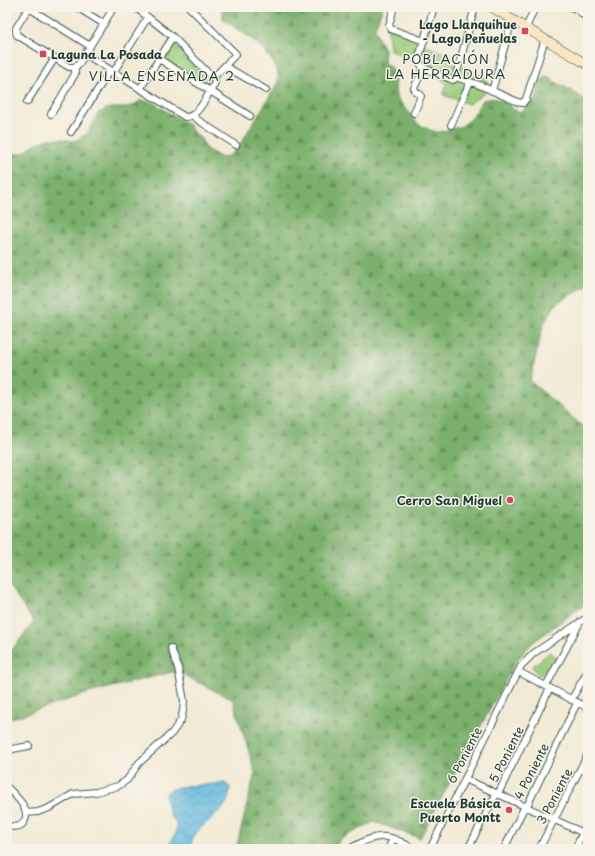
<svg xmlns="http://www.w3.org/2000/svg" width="595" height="856" viewBox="0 0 595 856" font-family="'Playpen Sans',sans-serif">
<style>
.forest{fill:url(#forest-firs);stroke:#4c7650}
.park{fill:url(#park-crowns);stroke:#5c8458}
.pitch{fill:#99cc7c;stroke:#5c8458}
.water{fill:url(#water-waves);stroke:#407a89}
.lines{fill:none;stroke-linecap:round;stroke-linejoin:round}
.street-casing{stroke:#3e574c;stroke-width:8}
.secondary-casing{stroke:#3e574c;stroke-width:10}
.street{stroke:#fff;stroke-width:6}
.secondary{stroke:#fbe6c4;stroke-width:9}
.poi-dot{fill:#d1495b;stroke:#f7f3e8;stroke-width:1.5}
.labels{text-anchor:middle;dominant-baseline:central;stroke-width:3;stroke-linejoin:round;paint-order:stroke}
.poi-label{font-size:12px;font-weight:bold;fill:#1f3d34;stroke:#f7f3e8;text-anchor:end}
.street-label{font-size:12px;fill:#1f3d34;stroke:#f7f3e8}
.neighbourhood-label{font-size:13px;letter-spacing:1px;fill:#1f3d34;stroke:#f7f3e8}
</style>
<defs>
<pattern id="forest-firs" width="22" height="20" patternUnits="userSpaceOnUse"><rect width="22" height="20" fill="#7ab06c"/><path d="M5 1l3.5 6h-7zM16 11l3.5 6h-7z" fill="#63905a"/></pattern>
<pattern id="park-crowns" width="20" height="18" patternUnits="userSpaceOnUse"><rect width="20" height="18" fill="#99cc7c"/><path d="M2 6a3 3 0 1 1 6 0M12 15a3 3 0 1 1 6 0" fill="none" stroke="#7ca766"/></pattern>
<pattern id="water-waves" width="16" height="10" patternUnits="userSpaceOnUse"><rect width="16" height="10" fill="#61b7de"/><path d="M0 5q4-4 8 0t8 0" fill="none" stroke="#4f96b5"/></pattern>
</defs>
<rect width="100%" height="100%" fill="#f7f3e8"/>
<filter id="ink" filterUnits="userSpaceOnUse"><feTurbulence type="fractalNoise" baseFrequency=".025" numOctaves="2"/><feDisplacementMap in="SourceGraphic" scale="8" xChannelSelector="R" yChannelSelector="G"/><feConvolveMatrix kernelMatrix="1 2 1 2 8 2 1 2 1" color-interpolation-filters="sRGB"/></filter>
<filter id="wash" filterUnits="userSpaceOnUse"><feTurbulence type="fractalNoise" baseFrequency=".012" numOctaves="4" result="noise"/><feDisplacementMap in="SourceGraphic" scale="16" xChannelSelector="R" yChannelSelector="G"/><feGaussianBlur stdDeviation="0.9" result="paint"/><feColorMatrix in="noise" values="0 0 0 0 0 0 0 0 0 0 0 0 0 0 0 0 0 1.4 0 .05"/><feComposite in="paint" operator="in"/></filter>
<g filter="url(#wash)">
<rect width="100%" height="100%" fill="#f1ead5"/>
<path class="forest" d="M 225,7 L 383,7 L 375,28 L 378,38 L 385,51 L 384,63 L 390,67 L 394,73 L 396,97 L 418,124 L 430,130 L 437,132 L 444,131 L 462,126 L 472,118 L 483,100 C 489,98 499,98 505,102 C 512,107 512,110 521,112 L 526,108 L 528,102 L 536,99 C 538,90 539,75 550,77 L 553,81 C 557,82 581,96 584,100 C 585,100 588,105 588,105 L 588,284 L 556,304 L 543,325 L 530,381 L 588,431 L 588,602 L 532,643 L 516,661 L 420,838 L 374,822 L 340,839 L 335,849 L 236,849 L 255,772 L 233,700 L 176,671 L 89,693 L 7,720 L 7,656 L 34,622 L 7,583 L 7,134 L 13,153 L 19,154 L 25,152 L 35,144 L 49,139 L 62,139 L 74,141 L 87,134 L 98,113 L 109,108 L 125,108 L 134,105 L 141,100 L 153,103 L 189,125 L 193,132 L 201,139 L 206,149 L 222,158 L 229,156 L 237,149 L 278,83 C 281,54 243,34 223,19 L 222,10 Z"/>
<path class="park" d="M 387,24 L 420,43 L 452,57 L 450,62 L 485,77 L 490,89 L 469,104 L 443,95 L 447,83 L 422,70 L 418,63 L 390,50 Z
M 172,43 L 174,43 L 210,82 L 207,87 L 165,60 L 163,57 Z"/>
<path class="pitch" d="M 550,652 L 558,662 L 539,676 L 532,667 Z"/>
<path class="water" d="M 221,783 L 225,783 L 230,787 C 230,820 194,818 190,849 L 165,849 C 170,843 179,833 176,824 C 176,822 173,819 171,817 C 169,813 168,809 167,805 C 167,802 165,799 165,796 C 167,783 211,786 221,783 Z"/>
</g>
<g filter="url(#ink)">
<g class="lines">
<defs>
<path id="street" d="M 29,7 L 16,28 L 16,32 L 17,35 L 69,67 L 75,67
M 77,7 L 104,24
M 135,7 L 173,37 L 213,78
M 189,7 L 236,54 L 213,78
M 394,7 L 389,25 L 391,29 L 424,41
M 434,7 L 419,57 C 419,61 420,65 424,68 L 453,80 L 458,77
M 475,7 L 457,72 L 457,76 L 461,79 L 477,84 L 518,102 L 523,103 L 526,99 L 545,39
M 571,7 L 578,10 L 588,19
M 29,8 L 90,46
M 526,28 L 535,7
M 85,54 L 185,117 C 198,118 207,95 214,85 L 215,81 L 213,78
M 159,59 L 250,116
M 225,66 L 266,90
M 75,67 L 79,64 L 114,7
M 113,73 L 148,17
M 140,89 L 173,37
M 492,91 L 512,20
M 27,102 L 55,58
M 414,113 L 421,96 L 420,94 L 416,92 L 414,88 L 424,68
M 51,114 L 75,74 L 75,67
M 193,116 L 198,120 L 236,145
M 451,125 L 470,82
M 71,132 L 110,70
M 519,672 L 588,708
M 546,686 L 579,624
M 571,700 L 588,671
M 7,750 L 29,746
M 465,779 L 588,835
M 7,787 C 15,796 32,809 24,822 C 20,828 14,827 7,826
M 26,813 L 38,812 L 49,808 L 73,794 L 96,792 L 118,786 L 127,780 L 139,763 L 172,733 L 181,720 L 183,711 L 184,701 L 178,668 L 171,648
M 350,849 C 355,845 361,843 367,840 C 388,832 396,840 415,849
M 388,849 L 393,839
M 430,849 L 521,666 L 534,653 L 588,617
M 468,849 L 494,798 L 500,790 L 550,688
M 504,849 L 523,810 L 528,804 L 577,703
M 539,849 L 588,754
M 575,849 L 588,822"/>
<path id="secondary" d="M 491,7 L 588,65"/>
</defs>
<use href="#street" class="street-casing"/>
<use href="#secondary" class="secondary-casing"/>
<use href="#street" class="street"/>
<use href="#secondary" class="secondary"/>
</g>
</g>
<g class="poi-dot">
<rect x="521" y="27" width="8" height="8" rx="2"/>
<rect x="39" y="50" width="8" height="8" rx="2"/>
<circle cx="510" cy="500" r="4"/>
<circle cx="509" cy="810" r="4"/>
</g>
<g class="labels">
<g class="poi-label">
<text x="517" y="24">Lago Llanquihue<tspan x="517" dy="14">- Lago Peñuelas</tspan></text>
<text x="51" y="54" text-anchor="start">Laguna La Posada</text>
<text x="502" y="500">Cerro San Miguel</text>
<text x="501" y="803">Escuela Básica<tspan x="501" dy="14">Puerto Montt</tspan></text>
</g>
<g class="street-label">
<text transform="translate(506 754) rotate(-63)">5 Poniente</text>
<text transform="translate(464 755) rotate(-63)">6 Poniente</text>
<text transform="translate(531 771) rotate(-63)">4 Poniente</text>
<text transform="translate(554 796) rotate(-62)">3 Poniente</text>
</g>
<g class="neighbourhood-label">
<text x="446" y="58">POBLACIÓN<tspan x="446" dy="15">LA HERRADURA</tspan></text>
<text x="162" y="75">VILLA ENSENADA 2</text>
</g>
</g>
<rect width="595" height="856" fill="none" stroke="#f7f3e8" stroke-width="24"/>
</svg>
